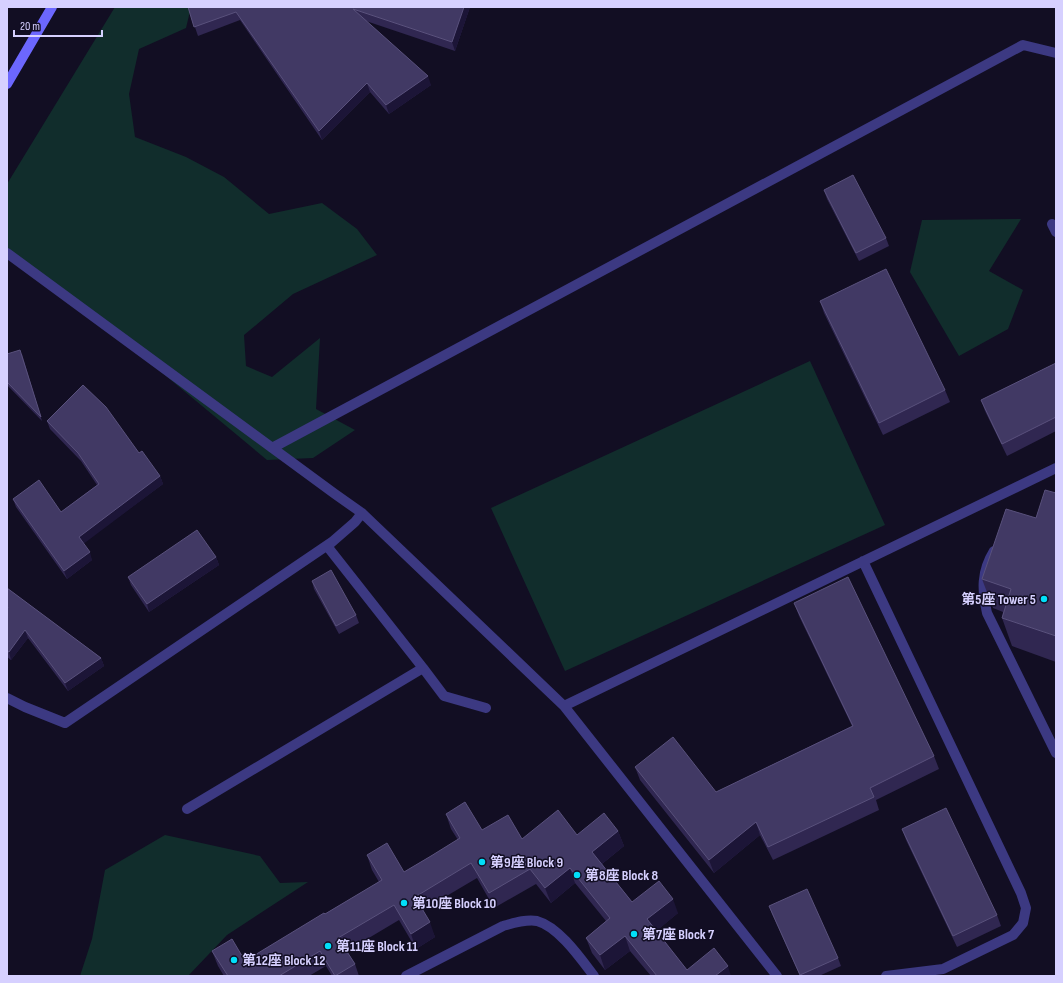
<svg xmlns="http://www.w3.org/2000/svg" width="1063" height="983" viewBox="0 0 1063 983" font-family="'Sofia Sans Condensed','Noto Sans SC',sans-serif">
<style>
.green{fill:#112d2c}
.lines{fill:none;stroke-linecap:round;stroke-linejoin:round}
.lane{stroke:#3c3982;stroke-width:10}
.secondary{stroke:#6c67fe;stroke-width:10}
.wall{fill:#302751}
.shaded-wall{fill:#1c1537}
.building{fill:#413964;stroke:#59517c}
.poi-dot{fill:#01dff9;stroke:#120e23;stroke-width:1.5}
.labels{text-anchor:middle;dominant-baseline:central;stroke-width:3;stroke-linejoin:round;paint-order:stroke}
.poi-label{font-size:14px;font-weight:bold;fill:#d6d0ff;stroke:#120e23;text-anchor:start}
</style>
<rect width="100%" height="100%" fill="#120e23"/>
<path class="green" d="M 115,7 L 191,7 L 186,28 L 139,49 L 129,94 L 135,137 L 186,157 L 224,177 L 269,214 L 322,203 L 357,229 L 377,255 L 293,294 L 244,335 L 246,366 L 272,377 L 320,338 L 316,409 L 355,430 L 313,458 L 267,460 L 107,327 L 7,253 L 7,184 Z
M 1021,219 L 989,271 L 1023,290 L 1008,329 L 959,356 L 910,272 L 922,220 Z
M 810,361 L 885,525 L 565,671 L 491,508 Z
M 165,835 L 260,856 L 280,883 L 308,882 L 227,935 L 188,976 L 80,976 L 92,939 L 105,870 Z"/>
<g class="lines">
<path class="lane" d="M 1052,224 L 1056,232
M 7,253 L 335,494 L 362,513 L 564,706 L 777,976
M 272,448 L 1023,45 L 1056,53
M 994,551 C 981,572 982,590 987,613 L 1056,753
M 863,561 L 1021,893 L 1026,908 L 1023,923 L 1013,935 L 943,969 L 886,976
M 423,668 L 444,696 L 486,708
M 7,698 L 25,707 L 65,723 L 332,542 L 355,522 L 362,513
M 564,706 L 1056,468
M 187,809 L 423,668 L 327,546
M 406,976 L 503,926 C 514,923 526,919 537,921 C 559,927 581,959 594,976"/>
<path class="secondary" d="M 7,84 L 52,7"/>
</g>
<path class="wall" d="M 188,7 L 470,7 L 455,51 L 366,21 L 431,85 L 389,114 L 370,92 L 322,140 L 240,20 L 198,36 Z
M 824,190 L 886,238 L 889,246 L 859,261 L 827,199 Z
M 820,301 L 945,390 L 950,402 L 883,435 L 824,313 Z
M 7,354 L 22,354 L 42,421 L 7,385 Z
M 1056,363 L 1056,431 L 1007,456 L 985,411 L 981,400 Z
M 47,421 L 139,453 L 160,476 L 163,484 L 83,543 L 92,560 L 67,579 L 16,507 L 13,499 L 61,512 L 97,485 L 81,461 L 50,429 Z
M 1056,493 L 1056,662 L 1012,646 L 1002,618 L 1003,612 L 993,608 L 982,579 L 1036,518 Z
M 216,557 L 219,565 L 149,612 L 131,585 L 128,577 Z
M 312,581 L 356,615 L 359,623 L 339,634 L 314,589 Z
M 7,588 L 101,658 L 104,666 L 68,691 L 28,638 L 11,660 L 7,657 Z
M 794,603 L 934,756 L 939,769 L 876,800 L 879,810 L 773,860 L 760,835 L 714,873 L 640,780 L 635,767 L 716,792 L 852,726 L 799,616 Z
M 446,814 L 482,830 L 522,839 L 618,831 L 624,846 L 602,864 L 632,902 L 678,913 L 656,931 L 687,970 L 731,976 L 651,976 L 630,951 L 605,970 L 592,953 L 586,938 L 606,921 L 575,883 L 551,903 L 536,884 L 494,908 L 477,878 L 423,910 L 435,937 L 416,949 L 399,920 L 347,951 L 355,964 L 359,976 L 332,976 L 326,966 L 309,976 L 224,976 L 218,966 L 212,951 L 245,961 L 379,882 L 372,870 L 367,855 L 404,872 L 458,840 L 451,829 Z
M 902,829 L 997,915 L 1001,926 L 957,947 L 906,840 Z
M 769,906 L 838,958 L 841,966 L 819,976 L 800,976 L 772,914 Z"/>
<path class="shaded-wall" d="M 464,7 L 470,7 L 455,51 L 452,42 Z
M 428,76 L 431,85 L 389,114 L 386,105 Z
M 367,83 L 370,92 L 322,140 L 319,131 Z
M 160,476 L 163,484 L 82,545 L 79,537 Z
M 90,552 L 92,560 L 67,579 L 64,571 Z
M 216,557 L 219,565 L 149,612 L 147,604 Z
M 25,630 L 28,638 L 11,660 L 9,652 Z
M 101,658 L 104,666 L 68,691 L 65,683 Z
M 756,822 L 760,835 L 714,873 L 709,860 Z
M 618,831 L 624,846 L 598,867 L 592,852 Z
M 570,868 L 575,883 L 551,903 L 545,888 Z
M 673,899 L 678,913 L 653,934 L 647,919 Z
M 430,922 L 435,937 L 416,949 L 411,934 Z
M 625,936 L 630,951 L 605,970 L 600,955 Z
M 728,966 L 731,976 L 715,976 Z"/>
<path class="building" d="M 188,7 L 464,7 L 452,42 L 353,9 L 428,76 L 386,105 L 367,83 L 319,131 L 236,12 L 194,27 Z
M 853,175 L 886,238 L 856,253 L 824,190 Z
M 886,269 L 945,390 L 879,423 L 820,301 Z
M 20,350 L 41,417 L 7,382 L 7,354 Z
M 1056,363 L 1056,417 L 1002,444 L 981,400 Z
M 83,385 L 106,407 L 139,453 L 142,451 L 160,476 L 79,537 L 90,552 L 64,571 L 13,499 L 39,480 L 61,512 L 99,484 L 78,453 L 47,421 Z
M 1045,490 L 1056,493 L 1056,636 L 1002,618 L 1011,589 L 982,579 L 1006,509 L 1036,518 Z
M 197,530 L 216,557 L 147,604 L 128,577 Z
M 331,570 L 356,615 L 336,626 L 312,581 Z
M 848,577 L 934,756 L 870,788 L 874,797 L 768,847 L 756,822 L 709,860 L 635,767 L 673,737 L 716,792 L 853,726 L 794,603 Z
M 7,588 L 101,658 L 65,683 L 25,630 L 9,652 L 7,651 L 7,609 L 8,608 L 7,606 Z
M 465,802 L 482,830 L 508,815 L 522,839 L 558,810 L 577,835 L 604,813 L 618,831 L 592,852 L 632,902 L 659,881 L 673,899 L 647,919 L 687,970 L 714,948 L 728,966 L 715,976 L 657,976 L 625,936 L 600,955 L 586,938 L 610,918 L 570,868 L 545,888 L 530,869 L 489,893 L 471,863 L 415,897 L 430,922 L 411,934 L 394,905 L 338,938 L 355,964 L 335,976 L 320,951 L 279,976 L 228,976 L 212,951 L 232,939 L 245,961 L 324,913 L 325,914 L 382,880 L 367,855 L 387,843 L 404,872 L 431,856 L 460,838 L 446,814 Z
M 946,808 L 997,915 L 953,936 L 902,829 Z
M 807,889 L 838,958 L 800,975 L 769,906 Z"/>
<g class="poi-dot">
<circle cx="1044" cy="599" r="4"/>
<circle cx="482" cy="862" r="4"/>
<circle cx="577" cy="875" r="4"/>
<circle cx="404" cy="903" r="4"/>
<circle cx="634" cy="934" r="4"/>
<circle cx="328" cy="946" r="4"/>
<circle cx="234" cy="960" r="4"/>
</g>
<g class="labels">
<g class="poi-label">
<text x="1036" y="599" text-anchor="end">第5座 Tower 5</text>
<text x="490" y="862">第9座 Block 9</text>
<text x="585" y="875">第8座 Block 8</text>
<text x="412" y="903">第10座 Block 10</text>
<text x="642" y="934">第7座 Block 7</text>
<text x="336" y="946">第11座 Block 11</text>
<text x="242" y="960">第12座 Block 12</text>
</g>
</g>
<rect width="1063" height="983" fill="none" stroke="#d6d0ff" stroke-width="16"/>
<path d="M14 30v6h88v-6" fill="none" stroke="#d6d0ff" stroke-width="2"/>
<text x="20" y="30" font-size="12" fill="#d6d0ff" stroke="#120e23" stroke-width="3" paint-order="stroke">20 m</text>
</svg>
